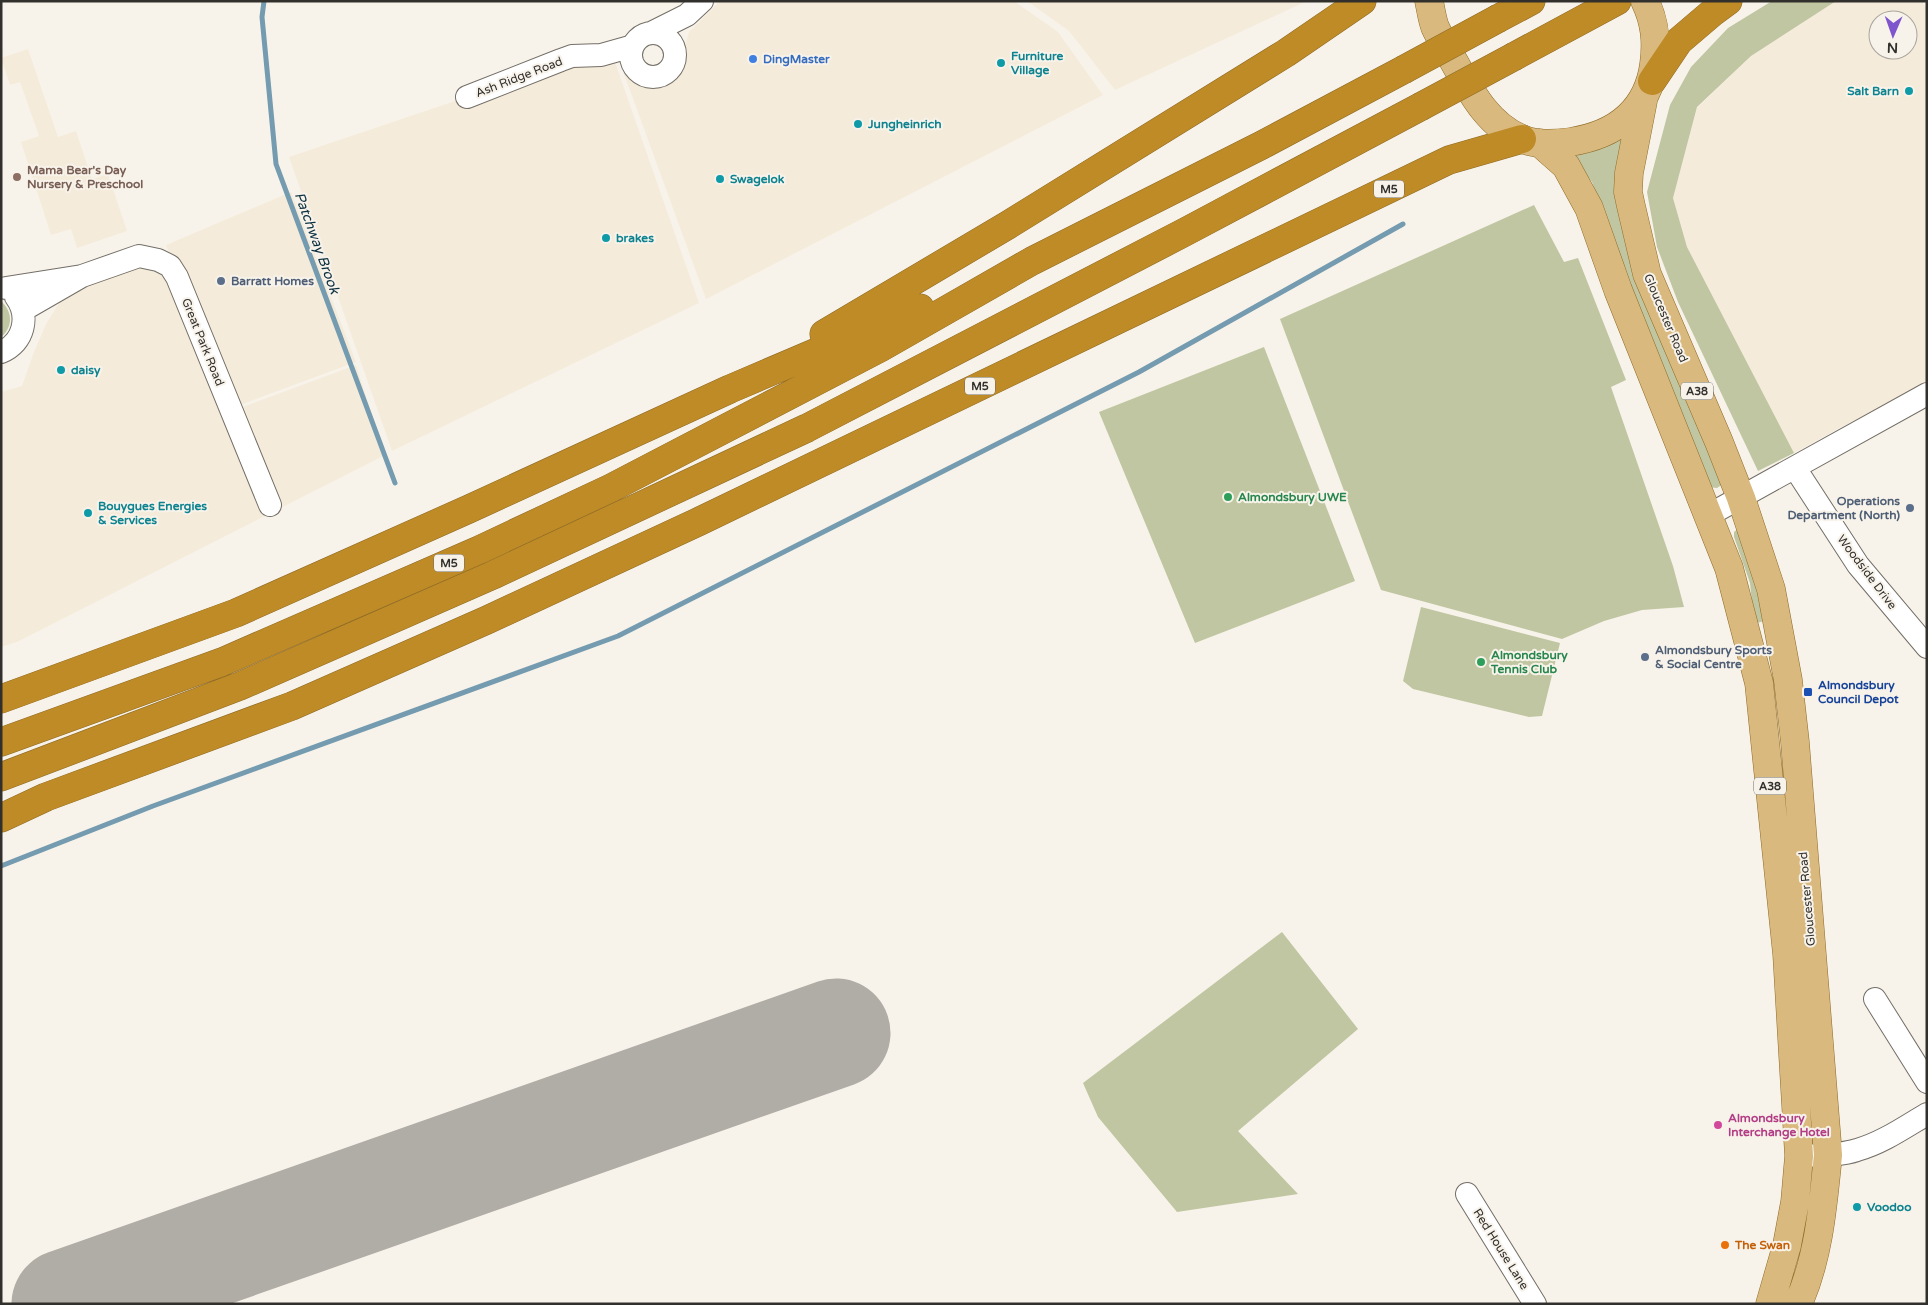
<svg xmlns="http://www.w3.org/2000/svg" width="1928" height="1305" viewBox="0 0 1928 1305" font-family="'Varela Round',sans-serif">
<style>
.built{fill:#f4ebda;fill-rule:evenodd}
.green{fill:#c0c6a1}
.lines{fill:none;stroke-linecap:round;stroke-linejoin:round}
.stream{stroke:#749baf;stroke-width:5}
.runway{stroke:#b0aca6;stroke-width:109}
.minor-casing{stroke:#736e66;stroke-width:24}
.major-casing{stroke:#8e6b28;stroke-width:29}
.highway-casing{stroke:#8e6b28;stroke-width:29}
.minor{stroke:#fff;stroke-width:22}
.major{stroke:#d9b97d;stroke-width:28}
.highway{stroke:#bf8b26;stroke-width:28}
.highway-bridge-casing{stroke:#8e6b28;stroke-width:29;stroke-linecap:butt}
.highway-bridge{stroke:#bf8b26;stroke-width:28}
.shop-dot{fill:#3f7fe0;stroke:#f8f3ea;stroke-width:2}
.culture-dot{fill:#0f9aa8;stroke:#f8f3ea;stroke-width:2}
.education-dot{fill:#8d6e63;stroke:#f8f3ea;stroke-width:2}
.service-dot{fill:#5c6f8a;stroke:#f8f3ea;stroke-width:2}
.leisure-dot{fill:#2e9e5b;stroke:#f8f3ea;stroke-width:2}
.transit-dot{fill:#1a4fb4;stroke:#f8f3ea;stroke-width:2}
.hotel-dot{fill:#d1479c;stroke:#f8f3ea;stroke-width:2}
.food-dot{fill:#e8710a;stroke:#f8f3ea;stroke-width:2}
.labels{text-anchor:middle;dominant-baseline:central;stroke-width:4;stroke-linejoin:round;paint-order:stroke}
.shield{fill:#f8f3ea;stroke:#6d6a66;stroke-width:1}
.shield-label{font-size:11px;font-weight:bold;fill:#32302d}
.culture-label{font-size:12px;font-weight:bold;fill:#0d838f;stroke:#f8f3ea;text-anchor:start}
.shop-label{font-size:12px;font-weight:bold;fill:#366cbe;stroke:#f8f3ea;text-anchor:start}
.street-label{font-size:12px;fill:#32302d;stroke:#f8f3ea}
.education-label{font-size:12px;font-weight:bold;fill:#785e54;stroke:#f8f3ea;text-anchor:start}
.service-label{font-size:12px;font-weight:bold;fill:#4e5e75;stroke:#f8f3ea;text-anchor:start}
.leisure-label{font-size:12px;font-weight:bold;fill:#27864d;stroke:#f8f3ea;text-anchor:start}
.transit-label{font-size:12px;font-weight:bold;fill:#164399;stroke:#f8f3ea;text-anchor:start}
.hotel-label{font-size:12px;font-weight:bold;fill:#b23c85;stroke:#f8f3ea;text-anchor:start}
.food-label{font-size:12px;font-weight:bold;fill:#c56008;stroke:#f8f3ea;text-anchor:start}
.water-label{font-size:14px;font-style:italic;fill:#0d3040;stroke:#f8f3ea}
</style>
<rect width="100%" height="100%" fill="#f8f3ea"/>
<path class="built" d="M 720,1 L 1014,1 L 1058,32 L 1103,95 L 706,299 L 624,74 L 640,84 L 656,87 L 675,81 L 689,32 Z
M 1027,1 L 1307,1 L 1115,90 L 1069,31 Z
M 1836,1 L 1922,1 L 1927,10 L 1927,381 L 1891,403 L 1845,425 L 1794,453 L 1687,247 L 1673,198 L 1697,108 L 1751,56 ZM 1878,20 L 1908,20 L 1908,50 L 1878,50 Z
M 28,49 L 58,137 L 76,131 L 92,179 L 108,174 L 127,231 L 77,248 L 71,229 L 51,235 L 21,142 L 39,136 L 20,82 L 10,85 L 1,58 Z
M 615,62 L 699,303 L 392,451 L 289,157 L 458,100 L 467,110 L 577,64 Z
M 291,192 L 356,362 L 232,408 L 166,245 Z
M 162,247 L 229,412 L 356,365 L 385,455 L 17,642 L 1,647 L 1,392 L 22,386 L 34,352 L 46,324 L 66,292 Z"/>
<path class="green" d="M 1772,1 L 1836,1 L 1751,56 L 1697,107 L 1673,198 L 1687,247 L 1794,453 L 1758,471 L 1678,302 L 1657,247 L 1647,192 L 1670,105 L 1691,67 L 1728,28 Z
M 1624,130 L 1621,164 L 1723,484 L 1717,488 L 1708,487 L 1701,479 L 1592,182 L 1568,152 Z
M 1534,205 L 1564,262 L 1578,258 L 1626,380 L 1611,387 L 1673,566 L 1684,607 L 1642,610 L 1604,621 L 1562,639 L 1381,590 L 1280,319 Z
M 1,301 C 13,312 13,327 1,337 Z
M 1264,347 L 1355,581 L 1195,643 L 1099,412 Z
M 1739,528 L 1766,614 L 1764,621 L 1757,623 L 1754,622 L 1750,583 L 1734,537 L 1734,532 Z
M 1421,607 L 1560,643 L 1542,716 L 1529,717 L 1413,689 L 1403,681 Z
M 1282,932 L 1358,1029 L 1238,1131 L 1298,1194 L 1177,1212 L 1098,1117 L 1083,1083 Z"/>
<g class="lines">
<path class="stream" d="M 264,1 L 262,17 L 276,164 L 395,483
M 1,866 L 153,806 L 618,636 L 1139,372 L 1403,224"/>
<path class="runway" d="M 66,1304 L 836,1033"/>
<defs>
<path id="minor" d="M 653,32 L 687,15 L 702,1
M631 55a22 22 0 1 1 44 0a22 22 0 1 1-44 0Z
M 467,97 L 561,60 L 572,56 L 601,55 L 633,46
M 82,276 L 139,256 L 158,260 L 170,266 L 177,277 L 270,505
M 6,288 L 82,276 L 23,310
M 1,352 C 24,343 30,316 16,297
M 1795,468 L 1858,565 L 1927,647
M 1707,516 L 1927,394
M 1875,999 L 1927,1082
M 1799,1156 C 1818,1155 1839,1156 1857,1150 C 1882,1143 1905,1127 1927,1114
M 1467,1194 L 1535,1304"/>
<path id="major" d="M 1429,1 C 1431,10 1432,19 1435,27 C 1440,38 1447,49 1453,60 C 1470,90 1487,125 1522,139 C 1536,145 1555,144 1570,142 C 1616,135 1648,110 1654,64 C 1657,41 1655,22 1645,1
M 1643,101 L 1629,173 L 1628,192 L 1631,206 L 1647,274 L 1719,442 L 1741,498 L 1771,589 L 1788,680 L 1795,742 L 1828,1155 C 1823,1205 1819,1257 1798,1304
M 1540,143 L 1566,166 L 1589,208 L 1618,290 L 1729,568 L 1759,683 L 1787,954 L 1799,1156 L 1795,1202 L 1787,1245 L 1770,1304"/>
<path id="highway" d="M 1499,18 L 1531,1
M 1515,56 L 1617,1
M 1652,81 L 1679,41 L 1713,12 L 1728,1
M 824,334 L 1008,225 L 1286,53 L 1362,1
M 1,699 L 236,613 L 469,509 L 730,389 L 920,308
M 1,742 L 222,662 L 479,550 L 611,488 L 880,348 L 1032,261 L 1262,145 L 1403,70
M 1,777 L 240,686 L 493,575 L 807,428 L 1185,232 L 1420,107
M 1,818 L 46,797 L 292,706 L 487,620 L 700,521 L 1449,160 L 1522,139"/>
</defs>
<use href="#minor" class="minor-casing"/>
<use href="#major" class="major-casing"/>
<use href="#highway" class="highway-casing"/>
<use href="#minor" class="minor"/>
<use href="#major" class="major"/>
<use href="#highway" class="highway"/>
<defs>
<path id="highway-bridge" d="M 1403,70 L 1499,18
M 1420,107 L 1515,56"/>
</defs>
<use href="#highway-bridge" class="highway-bridge-casing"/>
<use href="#highway-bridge" class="highway-bridge"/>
</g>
<circle class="shop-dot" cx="753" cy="59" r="5"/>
<g class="culture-dot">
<circle cx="1001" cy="63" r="5"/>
<circle cx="1909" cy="91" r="5"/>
<circle cx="858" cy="124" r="5"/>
<circle cx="720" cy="179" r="5"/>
<circle cx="606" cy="238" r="5"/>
<circle cx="61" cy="370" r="5"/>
<circle cx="88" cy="513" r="5"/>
<circle cx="1857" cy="1207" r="5"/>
</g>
<circle class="education-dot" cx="17" cy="177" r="5"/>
<g class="service-dot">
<circle cx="221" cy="281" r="5"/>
<circle cx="1910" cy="508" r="5"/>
<circle cx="1645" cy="657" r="5"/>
</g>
<g class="leisure-dot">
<circle cx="1228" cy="497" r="5"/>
<circle cx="1481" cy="662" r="5"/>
</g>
<rect class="transit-dot" x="1803" y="687" width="10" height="10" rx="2.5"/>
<circle class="hotel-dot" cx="1718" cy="1125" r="5"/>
<circle class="food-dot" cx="1725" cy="1245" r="5"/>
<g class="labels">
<g class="shield">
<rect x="1374" y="180.5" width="30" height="17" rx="4"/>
<rect x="965" y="377.5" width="30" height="17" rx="4"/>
<rect x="1681" y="382.5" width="32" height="17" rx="4"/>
<rect x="434" y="554.5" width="30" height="17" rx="4"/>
<rect x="1754" y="777.5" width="32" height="17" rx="4"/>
</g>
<g class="shield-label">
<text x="1389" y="189">M5</text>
<text x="980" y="386">M5</text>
<text x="1697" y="391">A38</text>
<text x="449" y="563">M5</text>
<text x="1770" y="786">A38</text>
</g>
<g class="culture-label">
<text x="1011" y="56">Furniture<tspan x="1011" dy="14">Village</tspan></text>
<text x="1899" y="91" text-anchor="end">Salt Barn</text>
<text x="868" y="124">Jungheinrich</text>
<text x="730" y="179">Swagelok</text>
<text x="616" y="238">brakes</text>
<text x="71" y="370">daisy</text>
<text x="98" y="506">Bouygues Energies<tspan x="98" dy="14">&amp; Services</tspan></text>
<text x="1867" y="1207">Voodoo</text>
</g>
<g class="shop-label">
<text x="763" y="59">DingMaster</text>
</g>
<g class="street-label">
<text transform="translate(519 77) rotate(-21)">Ash Ridge Road</text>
<text transform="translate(1666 318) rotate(67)">Gloucester Road</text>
<text transform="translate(203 342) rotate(68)">Great Park Road</text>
<text transform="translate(1867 572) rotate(53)">Woodside Drive</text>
<text transform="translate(1807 899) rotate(-95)">Gloucester Road</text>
<text transform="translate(1501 1249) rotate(58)">Red House Lane</text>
</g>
<g class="education-label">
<text x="27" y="170">Mama Bear's Day<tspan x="27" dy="14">Nursery &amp; Preschool</tspan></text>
</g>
<g class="service-label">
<text x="231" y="281">Barratt Homes</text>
<text x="1900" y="501" text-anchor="end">Operations<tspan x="1900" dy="14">Department (North)</tspan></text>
<text x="1655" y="650">Almondsbury Sports<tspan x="1655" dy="14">&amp; Social Centre</tspan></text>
</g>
<g class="leisure-label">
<text x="1238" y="497">Almondsbury UWE</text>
<text x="1491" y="655">Almondsbury<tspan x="1491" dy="14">Tennis Club</tspan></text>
</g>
<g class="transit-label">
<text x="1818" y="685">Almondsbury<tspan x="1818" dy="14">Council Depot</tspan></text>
</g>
<g class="hotel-label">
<text x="1728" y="1118">Almondsbury<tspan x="1728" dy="14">Interchange Hotel</tspan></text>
</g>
<g class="food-label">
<text x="1735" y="1245">The Swan</text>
</g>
<g class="water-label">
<text transform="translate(317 243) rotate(70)">Patchway Brook</text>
</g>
</g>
<rect width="1928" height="1305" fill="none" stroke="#32302d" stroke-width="5"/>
<g transform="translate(1893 35) rotate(182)"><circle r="24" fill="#f8f3ea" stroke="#a9a59e"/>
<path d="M0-4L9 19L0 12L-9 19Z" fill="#7f55ce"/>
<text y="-8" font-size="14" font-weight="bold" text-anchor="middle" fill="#32302d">N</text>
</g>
</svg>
